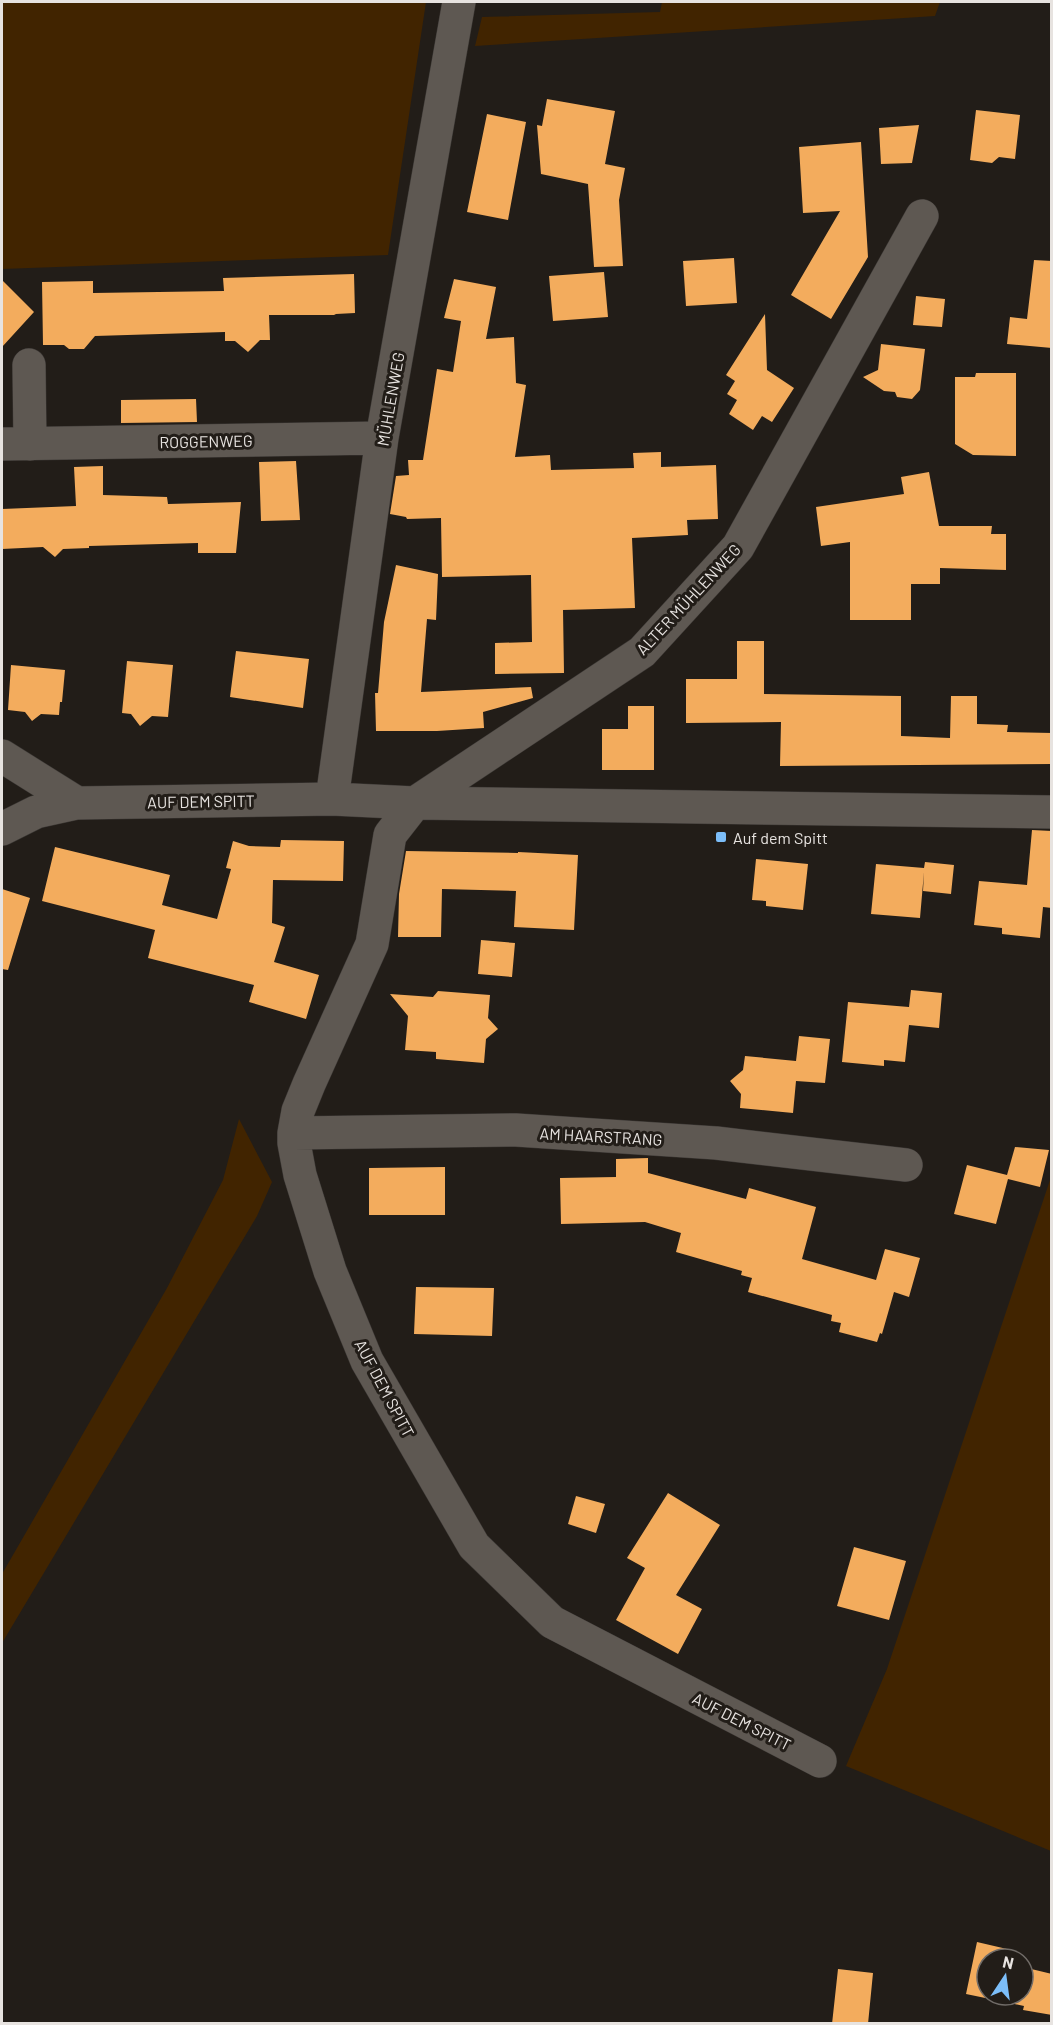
<svg xmlns="http://www.w3.org/2000/svg" width="1053" height="2025" viewBox="0 0 1053 2025" font-family="Barlow,sans-serif">
<style>
.green{fill:#412400}
.building{fill:#f3ac5d}
.lines{fill:none;stroke-linecap:round;stroke-linejoin:round}
.street-casing{stroke:#3b3734;stroke-width:34}
.street{stroke:#5e5852;stroke-width:33}
.poi-dot{fill:#7cbef9;stroke:#221d18;stroke-width:2}
.labels{text-anchor:middle;dominant-baseline:central;stroke-width:6;stroke-linejoin:round;paint-order:stroke}
.street-label{font-size:16px;fill:#e7e3e0;stroke:#221d18}
.poi-label{font-size:16px;fill:#e7e3e0;stroke:#221d18;text-anchor:start}
</style>
<rect width="100%" height="100%" fill="#221d18"/>
<path class="green" d="M 2,2 L 426,2 L 388,255 L 2,269 Z
M 662,2 L 940,2 L 935,16 L 475,46 L 482,17 L 660,12 Z
M 239,1119 L 272,1182 L 257,1216 L 2,1643 L 2,1574 L 167,1288 L 223,1180 Z
M 1051,1177 L 1051,1851 L 846,1766 L 887,1669 Z"/>
<path class="building" d="M 547,99 L 615,111 L 605,164 L 625,168 L 619,200 L 623,266 L 594,267 L 588,184 L 541,174 L 537,125 L 542,126 Z
M 976,110 L 1020,115 L 1015,159 L 999,157 L 992,163 L 970,160 Z
M 487,114 L 526,122 L 508,220 L 467,212 Z
M 919,125 L 912,163 L 881,164 L 879,128 Z
M 861,142 L 868,257 L 831,319 L 791,295 L 840,211 L 803,213 L 799,147 Z
M 734,258 L 737,303 L 686,306 L 683,261 Z
M 1034,260 L 1052,261 L 1052,348 L 1007,344 L 1010,317 L 1027,319 Z
M 604,272 L 608,317 L 553,321 L 549,276 Z
M 354,274 L 355,313 L 336,314 L 334,315 L 269,315 L 270,340 L 260,340 L 248,352 L 235,341 L 225,341 L 225,332 L 95,336 L 84,349 L 69,349 L 64,345 L 43,345 L 42,282 L 93,281 L 93,293 L 224,291 L 223,278 Z
M 454,279 L 496,287 L 486,339 L 514,337 L 516,383 L 526,385 L 515,457 L 550,455 L 551,470 L 634,468 L 633,453 L 661,452 L 661,467 L 716,465 L 718,519 L 687,520 L 688,535 L 632,538 L 635,608 L 563,610 L 564,673 L 495,674 L 495,643 L 532,642 L 531,575 L 442,577 L 441,518 L 407,519 L 406,517 L 390,514 L 396,476 L 409,475 L 408,460 L 423,460 L 437,369 L 453,372 L 461,321 L 444,318 Z
M 2,280 L 34,312 L 2,347 Z
M 916,296 L 945,299 L 942,327 L 913,325 Z
M 765,314 L 767,370 L 794,388 L 772,422 L 762,416 L 753,430 L 729,414 L 737,400 L 727,394 L 735,381 L 726,375 Z
M 881,344 L 925,349 L 920,390 L 912,399 L 897,397 L 895,392 L 884,391 L 863,377 L 878,370 Z
M 976,373 L 1016,373 L 1016,456 L 973,455 L 955,444 L 955,377 L 975,377 Z
M 196,399 L 197,422 L 121,423 L 121,400 Z
M 296,461 L 300,520 L 261,521 L 259,462 Z
M 103,466 L 103,495 L 167,497 L 168,504 L 241,502 L 236,553 L 198,553 L 198,543 L 89,546 L 89,548 L 63,549 L 55,557 L 43,547 L 2,549 L 2,509 L 76,506 L 74,467 Z
M 929,472 L 939,526 L 992,526 L 991,534 L 1006,534 L 1006,570 L 940,568 L 940,584 L 911,584 L 911,620 L 850,620 L 850,542 L 821,546 L 816,507 L 904,494 L 901,477 Z
M 396,565 L 438,574 L 436,620 L 427,619 L 421,692 L 531,687 L 533,698 L 483,712 L 484,728 L 437,731 L 376,731 L 375,693 L 378,693 L 384,622 Z
M 737,641 L 764,641 L 764,694 L 901,696 L 901,736 L 950,738 L 951,696 L 977,696 L 977,724 L 1008,725 L 1007,732 L 1052,733 L 1052,764 L 780,766 L 781,722 L 686,723 L 686,679 L 737,679 Z
M 236,651 L 309,659 L 303,708 L 230,697 Z
M 127,661 L 173,665 L 168,717 L 152,716 L 140,726 L 131,714 L 122,713 Z
M 11,665 L 65,670 L 62,702 L 60,702 L 59,715 L 41,714 L 32,721 L 25,712 L 8,710 Z
M 628,706 L 654,706 L 654,770 L 602,770 L 602,729 L 628,729 Z
M 1032,830 L 1052,831 L 1052,908 L 1043,907 L 1040,938 L 1002,934 L 1002,928 L 974,925 L 979,881 L 1027,885 Z
M 281,840 L 344,841 L 343,881 L 273,880 L 272,923 L 285,927 L 274,962 L 319,975 L 306,1019 L 249,1002 L 254,985 L 148,958 L 155,930 L 42,901 L 55,847 L 170,875 L 162,905 L 217,919 L 231,869 L 226,868 L 233,841 L 249,846 L 280,847 Z
M 406,851 L 518,853 L 518,852 L 578,855 L 574,930 L 514,927 L 516,891 L 442,889 L 441,937 L 398,937 L 399,894 Z
M 756,859 L 808,864 L 803,910 L 766,906 L 766,901 L 752,900 Z
M 925,862 L 954,865 L 951,894 L 923,891 L 924,872 L 920,918 L 871,914 L 876,864 L 924,868 Z
M 2,889 L 30,898 L 8,970 L 2,969 Z
M 481,940 L 515,943 L 512,977 L 478,974 Z
M 911,990 L 942,993 L 939,1028 L 909,1025 L 905,1062 L 884,1060 L 884,1066 L 842,1062 L 848,1002 L 909,1007 Z
M 438,991 L 490,995 L 488,1018 L 498,1029 L 486,1039 L 484,1063 L 436,1059 L 436,1052 L 405,1050 L 408,1016 L 390,994 L 433,997 Z
M 799,1036 L 830,1039 L 825,1083 L 796,1081 L 793,1113 L 740,1108 L 741,1094 L 730,1081 L 743,1070 L 745,1056 L 796,1061 Z
M 1015,1147 L 1049,1150 L 1040,1187 L 1008,1179 L 996,1224 L 954,1214 L 967,1165 L 1007,1175 Z
M 648,1158 L 648,1173 L 746,1199 L 749,1188 L 816,1207 L 802,1259 L 876,1280 L 885,1249 L 920,1258 L 909,1297 L 894,1292 L 882,1334 L 880,1333 L 877,1342 L 839,1332 L 841,1323 L 831,1321 L 832,1315 L 748,1292 L 752,1278 L 741,1275 L 742,1271 L 676,1252 L 681,1233 L 645,1222 L 561,1224 L 560,1178 L 616,1177 L 616,1159 Z
M 445,1167 L 445,1215 L 369,1215 L 369,1168 Z
M 416,1287 L 494,1288 L 492,1336 L 414,1334 Z
M 668,1493 L 720,1525 L 676,1595 L 702,1609 L 678,1654 L 616,1620 L 645,1568 L 627,1558 Z
M 576,1496 L 605,1504 L 596,1533 L 568,1524 Z
M 854,1547 L 906,1561 L 889,1620 L 837,1606 Z
M 977,1942 L 1007,1949 L 1005,1959 L 987,1959 L 987,1995 L 1023,1995 L 1023,1967 L 1052,1974 L 1052,2015 L 1023,2010 L 1024,2006 L 966,1994 Z
M 838,1969 L 873,1973 L 868,2024 L 832,2024 Z"/>
<g class="lines">
<defs>
<path id="street" d="M 29,365 L 30,444
M 2,444 L 382,438
M 2,756 L 77,803
M 332,799 L 382,438 L 459,2
M 2,829 L 36,812 L 77,803 L 332,799 L 415,803 L 1052,812
M 294,1133 L 516,1130 L 716,1143 L 906,1165
M 820,1761 L 552,1622 L 474,1546 L 367,1361 L 330,1271 L 300,1175 L 294,1143 L 294,1133 L 298,1111 L 309,1084 L 372,944 L 390,835 L 415,803 L 642,652 L 738,547 L 922,216"/>
</defs>
<use href="#street" class="street-casing"/>
<use href="#street" class="street"/>
</g>
<rect class="poi-dot" x="715" y="831" width="12" height="12" rx="3"/>
<g class="labels">
<g class="street-label">
<text transform="translate(390 399) rotate(-80)">MÜHLENWEG</text>
<text transform="translate(206 441) rotate(-1)">ROGGENWEG</text>
<text transform="translate(688 599) rotate(-47)">ALTER MÜHLENWEG</text>
<text transform="translate(201 801) rotate(-1)">AUF DEM SPITT</text>
<text transform="translate(601 1136) rotate(3)">AM HAARSTRANG</text>
<text transform="translate(385 1388) rotate(62)">AUF DEM SPITT</text>
<text transform="translate(742 1721) rotate(27)">AUF DEM SPITT</text>
</g>
<g class="poi-label">
<text x="733" y="837">Auf dem Spitt</text>
</g>
</g>
<rect width="1053" height="2025" fill="none" stroke="#e7e3e0" stroke-width="6"/>
<g transform="translate(1005 1977) rotate(13)"><circle r="28" fill="#221d18" stroke="#716c68" stroke-width="1.5"/>
<path d="M0-4.5L10 22L0 15L-10 22Z" fill="#7cbef9"/>
<text y="-9" font-size="16" font-weight="bold" text-anchor="middle" fill="#e7e3e0">N</text>
</g>
</svg>
